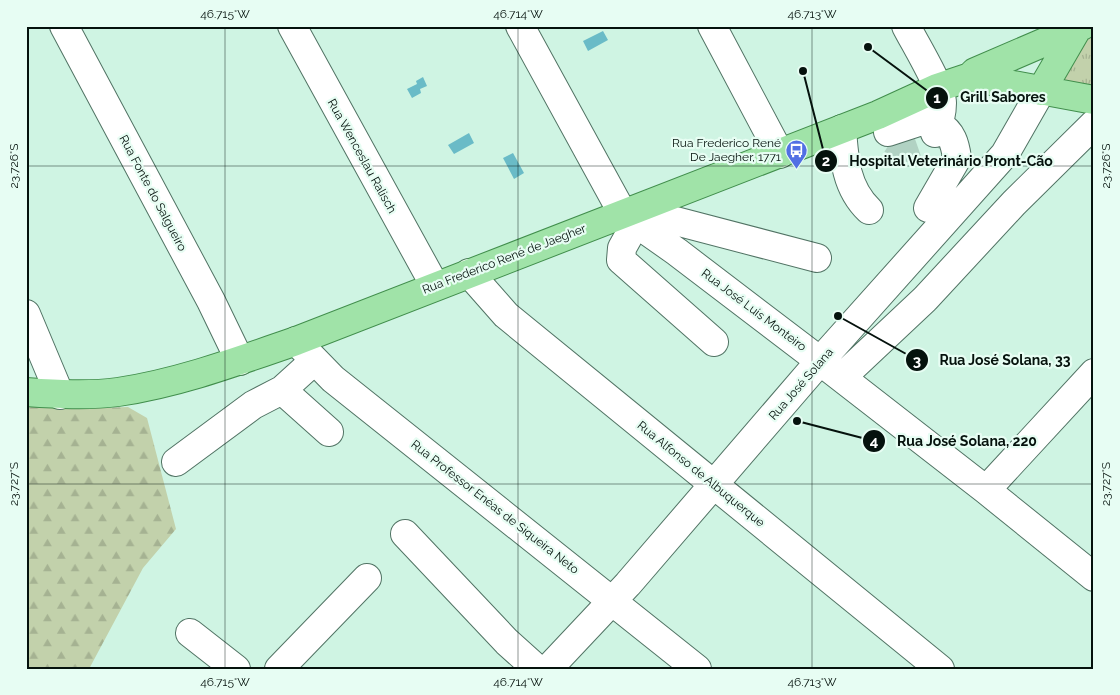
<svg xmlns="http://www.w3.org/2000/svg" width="1120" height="695" viewBox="0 0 1120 695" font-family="Raleway,sans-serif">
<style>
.forest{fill:url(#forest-firs)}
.park{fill:url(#park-tufts)}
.water{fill:#6abbc7}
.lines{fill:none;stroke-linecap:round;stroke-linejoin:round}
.minor-tunnel{stroke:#b1d2c3;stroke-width:28;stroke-dasharray:28 14;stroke-linecap:butt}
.minor-casing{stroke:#517364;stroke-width:30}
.major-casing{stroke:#418e4c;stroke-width:30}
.minor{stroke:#fff;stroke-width:28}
.major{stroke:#a0e3a8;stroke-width:28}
.ticks{fill:none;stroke:#05120d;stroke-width:1;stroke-opacity:0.45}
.labels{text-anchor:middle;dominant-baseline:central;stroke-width:4.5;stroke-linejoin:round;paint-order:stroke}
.poi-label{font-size:12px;fill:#05120d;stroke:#e7fdf3;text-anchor:end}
.street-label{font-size:12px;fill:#05120d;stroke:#e7fdf3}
.leader{fill:none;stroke:#05120d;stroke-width:2}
.callout-dot{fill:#05120d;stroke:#e7fdf3;stroke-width:2}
.mark-label{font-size:15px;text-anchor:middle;font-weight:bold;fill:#fff}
.callout-label{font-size:14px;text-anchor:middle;font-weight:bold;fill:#05120d;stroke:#e7fdf3;stroke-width:4.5;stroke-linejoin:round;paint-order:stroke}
.neatline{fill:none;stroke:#05120d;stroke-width:2}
.ticks-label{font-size:12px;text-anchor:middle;fill:#05120d}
</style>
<defs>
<pattern id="forest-firs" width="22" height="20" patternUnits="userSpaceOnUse" patternTransform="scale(1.25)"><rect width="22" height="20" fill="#c2d1ab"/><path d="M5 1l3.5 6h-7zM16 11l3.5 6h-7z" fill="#a5b292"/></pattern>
<pattern id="park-tufts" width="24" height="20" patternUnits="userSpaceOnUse" patternTransform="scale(1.25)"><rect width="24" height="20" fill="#c2d1ab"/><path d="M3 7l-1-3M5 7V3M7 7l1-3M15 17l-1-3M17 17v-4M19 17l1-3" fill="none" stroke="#a5b292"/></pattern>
</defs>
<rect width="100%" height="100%" fill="#cff4e3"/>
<path class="forest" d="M 26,405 L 63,409 L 128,407 L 147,418 L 176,529 L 143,568 L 89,669 L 26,669 Z"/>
<path class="park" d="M 1094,26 L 1094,99 L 1037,90 Z"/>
<path class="water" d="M 603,31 L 608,40 L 588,51 L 583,41 Z
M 423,77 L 427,86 L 420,89 L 421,93 L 412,98 L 407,89 L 417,84 L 416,81 Z
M 469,133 L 474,143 L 454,154 L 448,145 Z
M 513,153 L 524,173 L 514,179 L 503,158 Z"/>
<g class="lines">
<path class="minor-tunnel" d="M 892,140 C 912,153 920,151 935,133"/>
<defs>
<path id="minor" d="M 64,26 L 211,301 L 240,361
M 292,26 L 435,286
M 520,26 L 623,214 L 677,252 L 820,361 L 986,490 L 1094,577
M 712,26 L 780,154
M 906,26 C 914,42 942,87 942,103 C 942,113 939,124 935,133
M 842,129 C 844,159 846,188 869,210
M 888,132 L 940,115
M 928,208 L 957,158 C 955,144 952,132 939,125
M 469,273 L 506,315 L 940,669
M 26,314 L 60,395
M 296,341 L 333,379 L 697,669
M 714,342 L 621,260 L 622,248 L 636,223 L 652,218 L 668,219 L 817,258
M 842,377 L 925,299 L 1014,203 L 1094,124
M 282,390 L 329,432
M 176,462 L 253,405 L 282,390 L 314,361
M 986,490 L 1094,373
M 405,534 L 507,642 L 537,669
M 190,633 L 236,669
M 279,669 L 367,578
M 548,669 L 628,584 L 820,361 L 1005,154 L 1041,91"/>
<path id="major" d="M 970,77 L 1094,100
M 1041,91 L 1077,29
M 26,392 C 56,394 88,396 118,392 C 179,383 238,361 296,341 L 878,115 L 937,88 L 970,77 L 975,72 L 1082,26"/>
</defs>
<use href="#minor" class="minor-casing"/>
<use href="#major" class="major-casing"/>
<use href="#minor" class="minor"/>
<use href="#major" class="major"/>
</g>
<path class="ticks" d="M 225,26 L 225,669M 518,26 L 518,669M 812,26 L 812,669M 26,166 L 1094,166M 26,484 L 1094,484"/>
<defs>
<symbol id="bus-pin" viewBox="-11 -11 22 30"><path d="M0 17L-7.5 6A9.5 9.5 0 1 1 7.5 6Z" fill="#516fe4" stroke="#e7fdf3"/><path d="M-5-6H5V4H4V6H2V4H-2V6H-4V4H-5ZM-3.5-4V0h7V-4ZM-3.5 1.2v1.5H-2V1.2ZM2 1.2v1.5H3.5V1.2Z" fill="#fff"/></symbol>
</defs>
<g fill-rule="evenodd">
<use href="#bus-pin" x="784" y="138" width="25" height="34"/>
</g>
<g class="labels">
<g class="poi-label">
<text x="781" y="143">Rua Frederico René<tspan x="781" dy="14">De Jaegher, 1771</tspan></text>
</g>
<g class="street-label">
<text transform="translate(362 156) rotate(61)">Rua Wenceslau Ralisch</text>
<text transform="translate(153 193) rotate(62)">Rua Fonte do Salgueiro</text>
<text transform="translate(504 259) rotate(-21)">Rua Frederico René de Jaegher</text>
<text transform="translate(754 310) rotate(37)">Rua José Luis Monteiro</text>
<text transform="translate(801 384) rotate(-49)">Rua José Solana</text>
<text transform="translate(701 474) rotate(39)">Rua Alfonso de Albuquerque</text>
<text transform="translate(495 507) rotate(38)">Rua Professor Enéas de Siqueira Neto</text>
</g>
</g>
<path class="leader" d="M868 47L937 98M803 71L826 161M838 316L917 360M797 421L874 441"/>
<g class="callout-dot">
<circle cx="868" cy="47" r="5"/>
<circle cx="803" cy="71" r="5"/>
<circle cx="838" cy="316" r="5"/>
<circle cx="797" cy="421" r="5"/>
<circle cx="937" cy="98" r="12"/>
<circle cx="826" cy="161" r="12"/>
<circle cx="917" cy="360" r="12"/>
<circle cx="874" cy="441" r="12"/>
</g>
<g class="mark-label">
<text x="937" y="103">1</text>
<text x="826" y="166">2</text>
<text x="917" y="366">3</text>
<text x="874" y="446">4</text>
</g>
<g class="callout-label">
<text x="1003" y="102">Grill Sabores</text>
<text x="951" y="166">Hospital Veterinário Pront-Cão</text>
<text x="1005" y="365">Rua José Solana, 33</text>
<text x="967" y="446">Rua José Solana, 220</text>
</g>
<rect width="1120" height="695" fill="none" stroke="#e7fdf3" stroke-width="55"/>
<rect x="28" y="28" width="1064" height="640" class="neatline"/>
<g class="ticks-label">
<text x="225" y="18">46.715°W</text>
<text x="518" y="18">46.714°W</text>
<text x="812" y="18">46.713°W</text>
<text transform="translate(14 166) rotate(-90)" y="4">23.726°S</text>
<text transform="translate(1106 166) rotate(-90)" y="4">23.726°S</text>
<text transform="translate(14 484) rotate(-90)" y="4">23.727°S</text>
<text transform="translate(1106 484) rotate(-90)" y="4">23.727°S</text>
<text x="225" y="686">46.715°W</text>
<text x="518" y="686">46.714°W</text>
<text x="812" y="686">46.713°W</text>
</g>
</svg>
